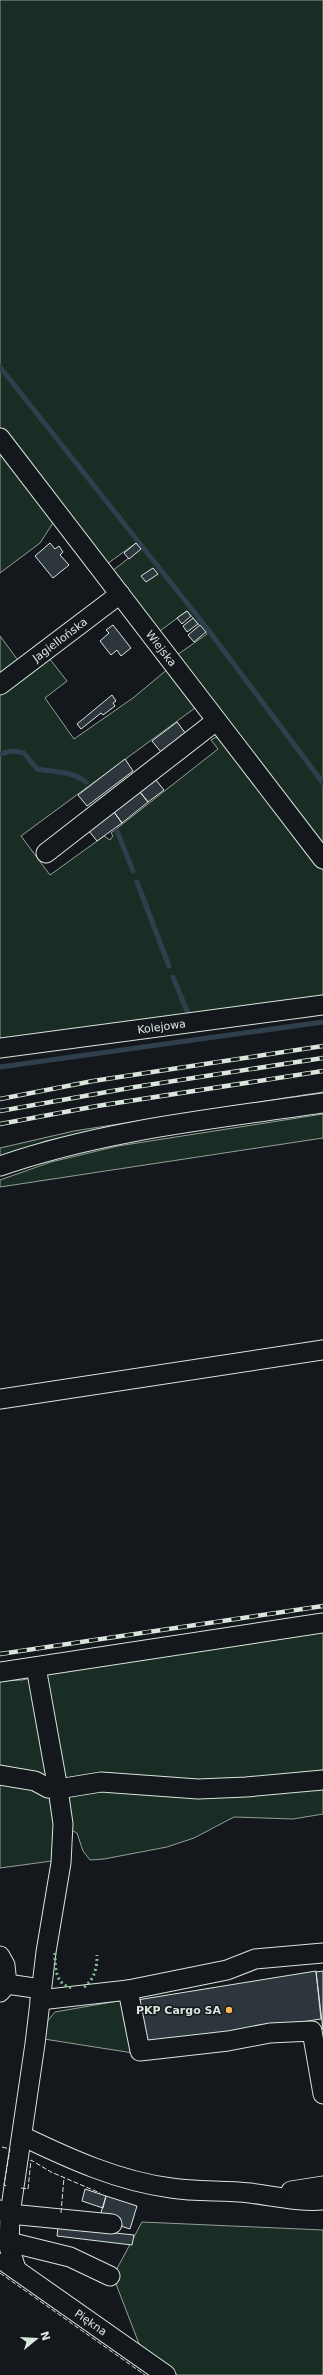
<svg xmlns="http://www.w3.org/2000/svg" width="323" height="2375" viewBox="0 0 323 2375" font-family="'DejaVu Sans',sans-serif">
<style>
.green{fill:#1a2d24;stroke:#939e99}
.lines{fill:none;stroke-linecap:round;stroke-linejoin:round}
.stream{stroke:#2f3f4d;stroke-width:5}
.building{fill:#2c363c;stroke:#d8e6dc}
.minor-casing{stroke:#d8e6dc;stroke-width:21}
.minor{stroke:#14181c;stroke-width:19}
.rail-casing{stroke:#d8e6dc;stroke-width:4.5}
.rail{stroke:#14181c;stroke-width:3;stroke-dasharray:9;stroke-linecap:butt}
.hedge{stroke:#8ac095;stroke-width:3;stroke-dasharray:2 3;stroke-linecap:butt}
.fence{stroke:#d8e6dc;stroke-width:1;stroke-dasharray:5 2;stroke-linecap:butt}
.poi-dot{fill:#ffb74d;stroke:#14181c;stroke-width:1.5}
.labels{text-anchor:middle;dominant-baseline:central;stroke-width:3;stroke-linejoin:round;paint-order:stroke}
.street-label{font-size:11px;fill:#d8e6dc;stroke:#14181c}
.poi-label{font-size:11px;font-weight:bold;fill:#d8e6dc;stroke:#14181c;text-anchor:end}
</style>
<rect width="100%" height="100%" fill="#14181c"/>
<path class="green" d="M 0,0 L 323,0 L 323,853 L 174,657 L 207,634 L 187,611 L 157,633 L 111,572 L 140,549 L 136,543 L 107,564 L 0,430 Z
M 0,451 L 47,512 L 53,523 L 40,543 L 0,573 Z
M 0,636 L 20,663 L 0,680 Z
M 49,658 L 67,681 L 45,698 L 74,739 L 133,698 L 169,668 L 199,705 L 21,836 L 50,875 L 104,836 L 110,840 L 113,836 L 111,833 L 218,749 L 211,740 L 216,737 L 222,740 L 323,865 L 323,1000 L 0,1044 L 0,691 Z
M 323,1092 L 323,1095 L 75,1135 L 46,1141 L 0,1158 L 0,1148 L 74,1131 Z
M 323,1114 L 323,1138 L 0,1187 L 0,1180 L 51,1162 L 118,1146 Z
M 323,1631 L 323,1814 L 293,1819 L 234,1817 L 194,1838 L 167,1847 L 104,1859 L 90,1860 L 83,1851 L 77,1833 L 69,1829 L 56,1809 L 52,1861 L 0,1868 L 0,1681 L 22,1680 L 77,1668 Z
M 124,2000 L 133,2053 L 44,2039 L 46,2023 L 55,2012 Z
M 142,2222 L 323,2230 L 323,2375 L 177,2375 L 141,2349 L 113,2276 Z"/>
<g class="lines">
<path class="stream" d="M 0,367 L 206,627 L 323,783
M 0,754 L 13,751 L 24,753 L 37,769 C 55,772 71,771 86,782
M 117,831 L 133,871
M 137,882 L 169,966
M 173,977 L 187,1011
M 0,1067 L 323,1022"/>
</g>
<path class="building" d="M 50,543 L 55,549 L 59,546 L 63,552 L 60,555 L 69,565 L 53,578 L 35,556 Z
M 136,543 L 141,549 L 129,559 L 124,553 Z
M 153,568 L 158,574 L 146,582 L 141,576 Z
M 187,611 L 191,616 L 182,624 L 177,618 Z
M 193,618 L 198,624 L 187,632 L 183,626 Z
M 113,625 L 131,648 L 121,656 L 117,650 L 111,655 L 100,641 L 109,633 L 106,630 Z
M 200,625 L 206,632 L 194,642 L 188,635 Z
M 112,695 L 116,701 L 113,703 L 115,706 L 103,715 L 101,713 L 81,729 L 77,724 Z
M 177,722 L 186,734 L 161,752 L 152,741 Z
M 125,759 L 133,771 L 87,806 L 78,795 Z
M 156,780 L 164,790 L 148,802 L 140,792 Z
M 140,792 L 148,802 L 122,823 L 114,812 Z
M 114,812 L 122,823 L 97,841 L 89,831 Z
M 316,1971 L 321,2019 L 145,2046 L 137,2000 Z
M 323,1971 L 323,2030 L 316,1972 Z
M 85,2189 L 106,2196 L 103,2208 L 82,2201 Z
M 106,2196 L 137,2206 L 130,2229 L 99,2219 Z
M 58,2227 L 134,2235 L 132,2245 L 57,2236 Z"/>
<g class="lines">
<defs>
<g id="minor">
<path id="s1" d="M 0,438 L 323,859"/>
<path id="s2" d="M 0,685 L 120,594"/>
<path d="M 46,853 L 216,721"/>
<path id="s3" d="M 0,1048 L 323,1005"/>
<path d="M 0,1166 C 104,1130 214,1119 323,1103"/>
<path d="M 0,1399 L 323,1350"/>
<path d="M 36,1667 L 58,1789 L 101,1782 L 198,1789 L 246,1787 L 323,1780"/>
<path d="M 0,1672 L 323,1623"/>
<path d="M 0,1775 L 35,1781 L 48,1788 L 58,1789 L 63,1824 L 61,1863 L 46,1952 L 35,2044 L 10,2214 L 9,2247 L 16,2269"/>
<path d="M 0,1956 L 5,1965 L 7,1984 L 0,1992"/>
<path d="M 7,1984 L 41,1989"/>
<path d="M 128,1990 L 140,2051 L 228,2041 L 270,2033 L 312,2031 L 323,2094"/>
<path d="M 40,2000 L 128,1990 L 227,1970 L 255,1959 L 323,1953"/>
<path d="M 22,2136 C 70,2159 118,2181 171,2188 C 197,2192 224,2190 250,2193 C 274,2196 299,2202 323,2200"/>
<path d="M 291,2191 L 323,2186"/>
<path d="M 0,2210 L 10,2214 L 112,2224"/>
<path d="M 9,2242 L 70,2257 L 110,2276"/>
<path id="s4" d="M 5,2262 L 166,2375"/>
</g>
</defs>
<use href="#minor" class="minor-casing"/>
<use href="#minor" class="minor"/>
<defs>
<path id="rail" d="M 0,1099 L 93,1081 L 323,1046
M 0,1111 L 135,1087 L 323,1058
M 0,1124 L 97,1106 L 323,1071
M 0,1654 L 323,1606"/>
</defs>
<use href="#rail" class="rail-casing"/>
<use href="#rail" class="rail"/>
<path class="hedge" d="M 55,1953 C 55,1968 55,1985 73,1988
M 84,1987 C 95,1979 97,1967 97,1955"/>
<path class="fence" d="M 2,2147 L 10,2149 L 4,2185 L 7,2186
M 21,2188 L 28,2189 L 31,2160 L 51,2172 L 100,2193
M 61,2213 L 64,2177
M 0,2273 L 145,2375"/>
</g>
<circle class="poi-dot" cx="229" cy="2010" r="4"/>
<g class="labels">
<g class="street-label">
<text stroke="none"><textPath href="#s2" startOffset="75">Jagiellońska</textPath></text>
<text stroke="none"><textPath href="#s1" startOffset="265">Wiejska</textPath></text>
<text stroke="none"><textPath href="#s3" startOffset="163">Kolejowa</textPath></text>
<text stroke="none"><textPath href="#s4" startOffset="105">Piękna</textPath></text>
</g>
<g class="poi-label">
<text x="221" y="2010">PKP Cargo SA</text>
</g>
</g>
<g transform="translate(36 2339) rotate(72)" stroke="#14181c" stroke-width="3" paint-order="stroke">
<path d="M0-3L7 15L0 10L-7 15Z" fill="#d8e6dc"/>
<text y="-6" font-size="11" font-weight="bold" text-anchor="middle" fill="#d8e6dc">N</text>
</g>
</svg>
